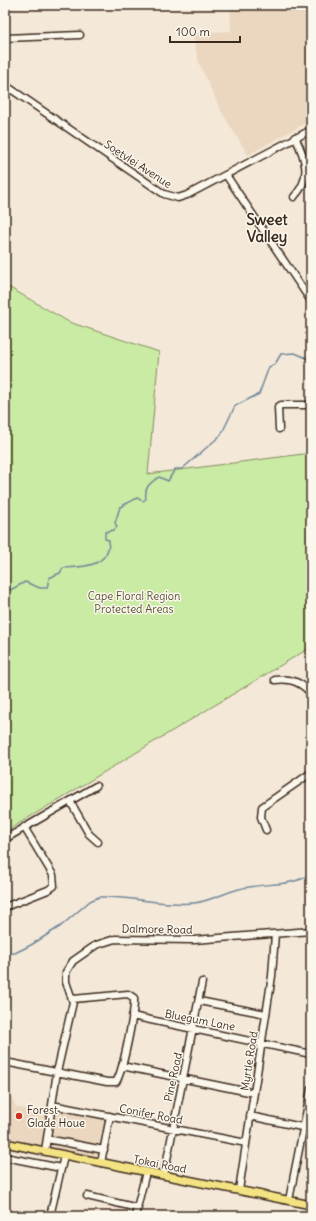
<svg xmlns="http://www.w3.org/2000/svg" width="316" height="1221" viewBox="0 0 316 1221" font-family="Delius,sans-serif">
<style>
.built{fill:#ebd7c0}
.green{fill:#caeba3;stroke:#828a60}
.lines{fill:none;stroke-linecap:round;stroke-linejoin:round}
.stream{stroke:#6f899c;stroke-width:1.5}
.minor-casing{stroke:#3b2a1e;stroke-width:9}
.major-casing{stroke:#3b2a1e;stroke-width:10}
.minor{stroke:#fbf7ec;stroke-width:6}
.major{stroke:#f4e382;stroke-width:7}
.poi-dot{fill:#c8321e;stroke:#fbf7ec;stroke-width:1.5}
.labels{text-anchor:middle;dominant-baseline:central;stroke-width:3;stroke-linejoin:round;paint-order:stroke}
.street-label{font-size:11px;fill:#3b2a1e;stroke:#fbf7ec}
.park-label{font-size:11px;fill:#585139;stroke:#fbf7ec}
.poi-label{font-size:11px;fill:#3b2a1e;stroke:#fbf7ec;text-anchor:start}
.district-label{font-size:15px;font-weight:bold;fill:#3b2a1e;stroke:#fbf7ec}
</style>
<rect width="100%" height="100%" fill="#f4e8d8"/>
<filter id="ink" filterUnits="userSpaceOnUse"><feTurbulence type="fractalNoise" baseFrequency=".025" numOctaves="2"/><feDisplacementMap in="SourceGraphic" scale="8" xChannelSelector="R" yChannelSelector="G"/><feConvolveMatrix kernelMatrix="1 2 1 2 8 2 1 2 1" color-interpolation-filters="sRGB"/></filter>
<g filter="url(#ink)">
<path class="built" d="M 230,5 L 311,5 L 311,122 L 304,124 L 248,155 L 221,111 L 199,63 L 192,33 L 231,31 Z
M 5,1096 L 12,1097 L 16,1107 L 30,1110 L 29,1114 L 50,1117 L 52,1105 L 110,1116 L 101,1163 L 5,1143 Z"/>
<path class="green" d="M 5,285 L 69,322 L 159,352 L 148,474 L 311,453 L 311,647 L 5,832 Z"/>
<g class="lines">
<path class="stream" d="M 5,593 L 25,582 L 40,588 L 47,588 L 49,578 L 60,573 L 63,568 C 81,567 110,568 109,540 L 105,539 L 105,532 L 114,530 L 117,527 L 115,523 L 120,507 L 137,498 L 143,501 L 146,499 C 144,487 149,484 159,477 L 168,481 L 175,469 L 182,469 L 221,435 L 235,406 L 259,394 L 269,367 L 275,364 L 281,354 L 295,353 L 311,360
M 5,954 L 15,953 L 31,945 L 61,926 L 90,901 L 99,897 C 131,896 162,906 194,903 C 213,901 230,889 249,887 C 271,883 292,886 311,874"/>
<defs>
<path id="minor" d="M 5,38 L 80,35
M 5,85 L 164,194 L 178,198 L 187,195 L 311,130
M 226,175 L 311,301
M 294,197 C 312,178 306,159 295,137
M 279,429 L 278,407 L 281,405 L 311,405
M 275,680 C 289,678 302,682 311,694
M 70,801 L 89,834 L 98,842
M 266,830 L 261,817 L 262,807 L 311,773
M 5,839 L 96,786
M 5,907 L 48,890 L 54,886 L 53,875 L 24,827
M 199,1001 L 266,1014
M 132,1016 L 311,1054
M 5,1062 L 107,1082 L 116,1082 C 123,1072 135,1010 134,998 L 128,994 L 73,999
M 122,1066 L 254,1093
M 52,1105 L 246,1143
M 250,1116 L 311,1129
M 47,1139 L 104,1150
M 45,1151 L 57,1072 L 73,1002 L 66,982 L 66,972 L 73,961 L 96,945 L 115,939 L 194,940 L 311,931
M 5,1157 L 61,1168
M 101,1163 L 110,1116
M 164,1175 L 202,982
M 239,1190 L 272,976 L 275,934
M 87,1196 L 138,1208
M 289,1200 L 311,1089
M 50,1216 L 64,1156
M 135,1216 L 146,1172"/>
<path id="major" d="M 5,1143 L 311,1205"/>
</defs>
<use href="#minor" class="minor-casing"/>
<use href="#major" class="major-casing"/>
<use href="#minor" class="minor"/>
<use href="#major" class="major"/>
</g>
</g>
<circle class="poi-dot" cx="19" cy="1116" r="4"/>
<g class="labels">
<g class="street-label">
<text transform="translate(138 164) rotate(33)">Soetvlei Avenue</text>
<text transform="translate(157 929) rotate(1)">Dalmore Road</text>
<text transform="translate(200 1020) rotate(11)">Bluegum Lane</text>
<text transform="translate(249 1061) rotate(-81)">Myrtle Road</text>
<text transform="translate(173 1077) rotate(-78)">Pine Road</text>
<text transform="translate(151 1114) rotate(11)">Conifer Road</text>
<text transform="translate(160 1164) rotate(11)">Tokai Road</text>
</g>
<g class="park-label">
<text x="134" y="596">Cape Floral Region<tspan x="134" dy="13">Protected Areas</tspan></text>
</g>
<g class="poi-label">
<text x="27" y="1110">Forest<tspan x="27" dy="13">Glade Houe</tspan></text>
</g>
<g class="district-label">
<text x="267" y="219">Sweet<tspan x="267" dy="17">Valley</tspan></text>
</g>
</g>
<rect width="316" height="1221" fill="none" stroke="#fbf7ec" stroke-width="20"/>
<rect x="10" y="10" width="296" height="1201" fill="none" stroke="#3b2a1e" stroke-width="1.5" filter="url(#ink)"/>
<path d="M170 36v6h70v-6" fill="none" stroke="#3b2a1e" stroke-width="2"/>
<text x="176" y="36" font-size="12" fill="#3b2a1e" stroke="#fbf7ec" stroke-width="3" paint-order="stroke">100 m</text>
</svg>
